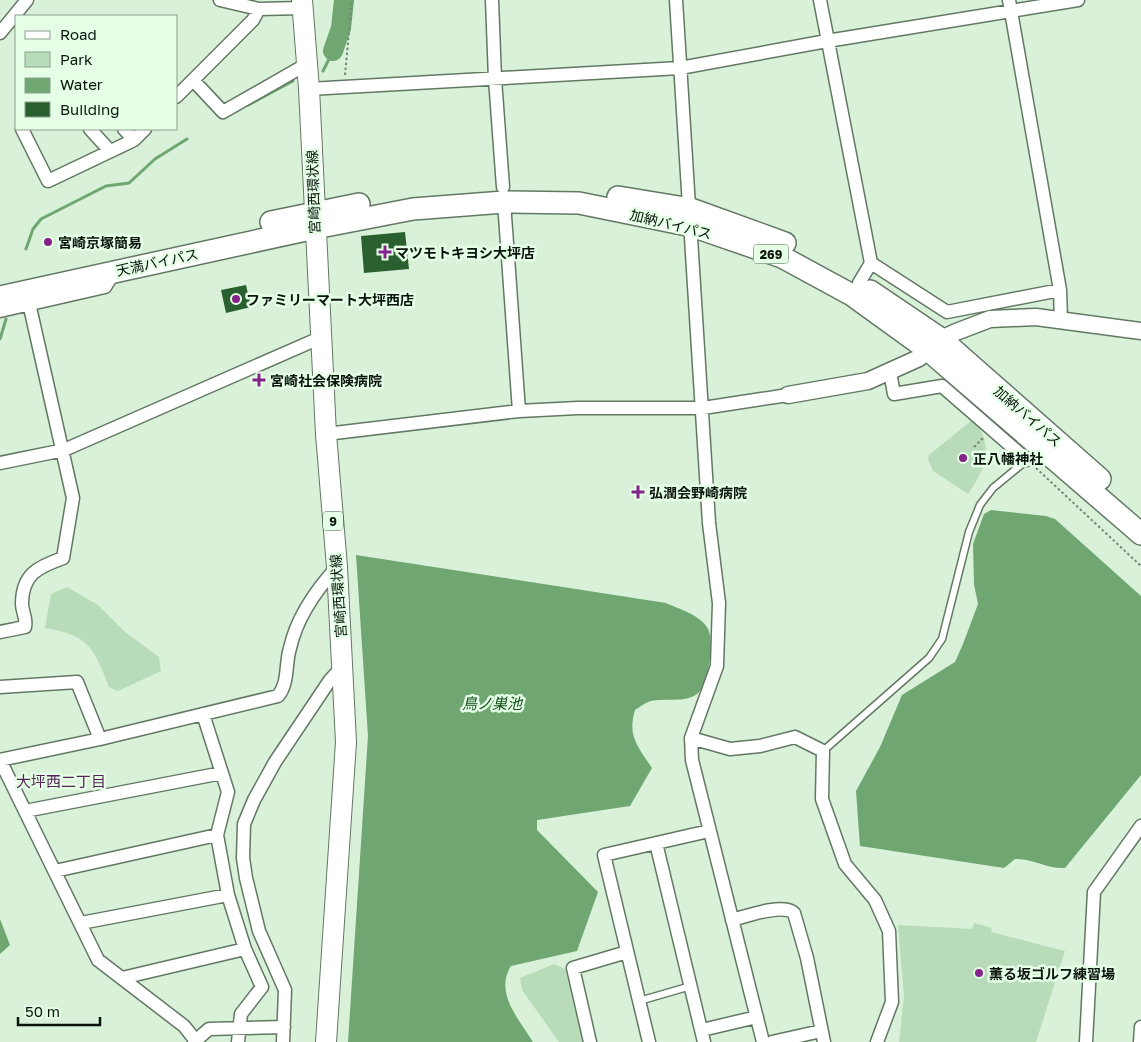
<svg xmlns="http://www.w3.org/2000/svg" width="1141" height="1042" viewBox="0 0 1141 1042" font-family="'Golos Text','Noto Sans JP',sans-serif">
<style>
.green{fill:#b8dcb9}
.water{fill:#6fa672}
.lines{fill:none;stroke-linecap:round;stroke-linejoin:round}
.stream{stroke:#6fa672;stroke-width:3}
.river{stroke:#6fa672;stroke-width:20}
.building{fill:#2a602f}
.service-casing{stroke:#627863;stroke-width:9}
.minor-casing{stroke:#627863;stroke-width:15}
.tertiary-casing{stroke:#627863;stroke-width:19}
.primary-casing{stroke:#627863;stroke-width:22}
.trunk-casing{stroke:#627863;stroke-width:24}
.path{stroke:#768777;stroke-width:2;stroke-dasharray:2.5 2.5;stroke-linecap:butt}
.service{stroke:#fff;stroke-width:6}
.minor{stroke:#fff;stroke-width:12}
.tertiary{stroke:#fff;stroke-width:16}
.primary{stroke:#fff;stroke-width:20}
.trunk{stroke:#fff;stroke-width:21}
.poi-dot{fill:#85228b;stroke:#e5fee6;stroke-width:2}
.labels{text-anchor:middle;dominant-baseline:central;stroke-width:5;stroke-linejoin:round;paint-order:stroke}
.shield{fill:#e5fee6;stroke:#4c5a4d;stroke-width:1}
.shield-label{font-size:12px;font-weight:bold;fill:#0b140c}
.street-label{font-size:14px;fill:#0b140c;stroke:#e5fee6}
.poi-label{font-size:14px;font-weight:bold;fill:#0b140c;stroke:#e5fee6;text-anchor:start}
.water-label{font-size:15px;font-style:italic;fill:#0f4b18;stroke:#e5fee6}
.neighbourhood-label{font-size:15px;fill:#542456;stroke:#e5fee6}
</style>
<rect width="100%" height="100%" fill="#d8f1d8"/>
<path class="green" d="M 972,420 L 976,421 C 993,450 986,468 968,494 L 933,471 L 928,459 L 929,455 Z
M 67,587 L 98,605 L 125,632 L 159,657 L 161,671 L 118,691 L 109,687 C 94,648 89,635 45,628 L 51,594 Z
M 974,923 L 992,928 L 991,932 L 1065,951 L 1036,1042 L 899,1042 L 904,996 L 898,925 L 972,929 Z
M 554,964 L 565,969 L 583,1042 L 559,1042 L 522,990 L 520,978 Z"/>
<path class="water" d="M 991,510 L 1046,516 L 1055,519 L 1141,596 L 1141,775 L 1065,868 C 1047,869 1032,858 1015,859 L 1004,868 L 860,846 L 856,791 L 880,747 L 902,695 L 955,662 L 963,644 L 978,604 L 974,584 L 973,544 L 984,514 Z
M 356,555 L 666,603 C 679,609 701,615 708,629 C 715,642 708,686 697,694 C 685,703 665,698 651,701 C 646,702 640,707 635,710 C 627,736 638,747 652,768 L 630,806 L 537,820 L 537,830 L 598,892 L 577,951 L 511,966 C 494,993 519,1019 533,1042 L 348,1042 L 368,736 Z
M 0,919 L 10,945 L 0,954 Z"/>
<g class="lines">
<path class="stream" d="M 323,71 L 333,51
M 248,105 L 293,81
M 26,249 L 33,229 L 41,219 L 106,186 L 129,183 L 155,159 L 187,139
M 0,339 L 6,319"/>
<path class="river" d="M 333,51 L 341,28 L 344,0"/>
</g>
<path class="building" d="M 405,232 L 409,269 L 364,273 L 361,236 Z
M 246,285 L 251,307 L 226,313 L 221,290 Z"/>
<g class="lines">
<defs>
<path id="service" d="M 823,751 L 929,658 L 942,639 L 969,532 L 980,505 L 993,488 L 1027,460
M 639,1001 L 691,986"/>
<path id="minor" d="M 220,0 L 259,9 L 302,8
M 492,0 L 495,79 L 503,187
M 676,0 L 709,523 L 719,603 L 717,666 L 691,738 L 692,760 L 763,1042
M 820,0 L 871,263 L 859,283
M 1009,0 L 1060,290 L 1061,320
M 0,33 L 27,0
M 193,80 L 223,112 L 307,64
M 309,89 L 680,68 L 827,41 L 1078,0
M 176,97 L 253,20 L 259,9
M 22,129 L 48,181 L 134,140
M 90,129 L 110,151
M 124,129 L 134,140 L 145,129
M 504,202 L 519,411
M 871,263 L 947,312 L 1060,290
M 0,311 L 105,287 L 115,271
M 890,372 L 894,394 L 942,386 L 1027,460
M 326,434 L 519,411 L 578,408 L 703,408 L 788,395
M 0,463 L 64,450 L 322,337
M 0,632 L 25,627 C 27,618 22,612 22,604 C 22,574 38,567 63,558 L 73,498 L 29,303
M 0,687 L 77,682 L 100,739
M 203,714 L 228,792 L 217,835 L 228,895 L 245,949 L 262,987 L 241,1014 L 238,1042
M 691,738 L 730,749 L 760,746 L 795,737 L 823,751 L 822,799 L 845,864 L 875,900 L 889,931 L 892,1002 L 877,1042
M 0,760 L 100,739 L 278,696 C 289,683 285,664 290,648 C 297,617 316,590 337,567
M 0,760 L 98,960 L 184,1026 L 196,1041
M 25,811 L 222,773
M 656,843 L 704,1042
M 55,871 L 217,835
M 732,920 C 747,916 782,903 794,913 L 807,958 L 824,1042
M 81,923 L 228,895
M 122,978 L 245,949
M 702,1030 L 757,1017
M 194,1042 L 209,1029 L 284,1027
M 283,1042 L 285,990 L 259,931 L 246,878 L 243,858 L 244,824 L 254,800 L 275,762 L 330,680 L 342,667
M 590,1042 L 573,968 L 627,952
M 649,1042 L 604,855 L 709,831
M 772,1042 L 821,1031
M 1086,1042 L 1094,892 L 1141,826
M 1140,1042 L 1141,1027"/>
<path id="tertiary" d="M 788,395 L 868,381 L 919,358 L 941,339 L 956,332 L 990,319 L 1036,317 L 1141,331"/>
<path id="primary" d="M 302,0 L 309,89 L 326,434 L 337,567 L 346,742 L 326,1042"/>
<path id="trunk" d="M 618,197 L 691,209 L 785,243
M 271,222 L 359,204
M 870,291 L 941,339 L 1100,479
M 0,297 L 315,228 L 413,209 L 504,202 L 579,203 L 692,226 L 782,257 L 852,295 L 928,350 L 1141,534"/>
</defs>
<use href="#service" class="service-casing"/>
<use href="#minor" class="minor-casing"/>
<use href="#tertiary" class="tertiary-casing"/>
<use href="#primary" class="primary-casing"/>
<use href="#trunk" class="trunk-casing"/>
<path class="path" d="M 345,75 L 352,0
M 974,447 L 984,437
M 1036,468 L 1141,566"/>
<use href="#service" class="service"/>
<use href="#minor" class="minor"/>
<use href="#tertiary" class="tertiary"/>
<use href="#primary" class="primary"/>
<use href="#trunk" class="trunk"/>
</g>
<g class="poi-dot">
<circle cx="48" cy="242" r="5"/>
<path d="M382.5 244.5h5v5h5v5h-5v5h-5v-5h-5v-5h5z"/>
<circle cx="236" cy="299" r="5"/>
<path d="M256.5 372.5h5v5h5v5h-5v5h-5v-5h-5v-5h5z"/>
<circle cx="963" cy="458" r="5"/>
<path d="M635.5 484.5h5v5h5v5h-5v5h-5v-5h-5v-5h5z"/>
<circle cx="979" cy="973" r="5"/>
</g>
<g class="labels">
<g class="shield">
<rect x="753.5" y="244.5" width="35" height="19" rx="4"/>
<rect x="323" y="511.5" width="20" height="19" rx="4"/>
</g>
<g class="shield-label">
<text x="771" y="254">269</text>
<text x="333" y="521">9</text>
</g>
<g class="street-label">
<text transform="translate(313 192) rotate(-92)">宮崎西環状線</text>
<text transform="translate(671 224) rotate(14)">加納バイパス</text>
<text transform="translate(157 262) rotate(-12)">天満バイパス</text>
<text transform="translate(1028 416) rotate(41)">加納バイパス</text>
<text transform="translate(338 596) rotate(-94)">宮崎西環状線</text>
</g>
<g class="poi-label">
<text x="58" y="242">宮崎京塚簡易</text>
<text x="395" y="252">マツモトキヨシ大坪店</text>
<text x="246" y="299">ファミリーマート大坪西店</text>
<text x="270" y="380">宮崎社会保険病院</text>
<text x="973" y="458">正八幡神社</text>
<text x="649" y="492">弘潤会野崎病院</text>
<text x="989" y="973">薫る坂ゴルフ練習場</text>
</g>
<g class="water-label">
<text x="492" y="703">鳥ノ巣池</text>
</g>
<g class="neighbourhood-label">
<text x="61" y="781">大坪西二丁目</text>
</g>
</g>
<rect x="15" y="15" width="162" height="115" fill="#e5fee6" stroke="#8ea08f"/>
<rect x="25" y="31" width="25" height="8" fill="#ffffff" stroke="#8ea08f"/>
<text x="60" y="40" font-size="15" fill="#0b140c">Road</text>
<rect x="25" y="52" width="25" height="15" fill="#b8dcb9" stroke="#8ea08f"/>
<text x="60" y="65" font-size="15" fill="#0b140c">Park</text>
<rect x="25" y="78" width="25" height="15" fill="#6fa672" stroke="#8ea08f"/>
<text x="60" y="90" font-size="15" fill="#0b140c">Water</text>
<rect x="25" y="102" width="25" height="15" fill="#2a602f" stroke="#8ea08f"/>
<text x="60" y="115" font-size="15" fill="#0b140c">Building</text>
<path d="M18 1017v8h82v-8" fill="none" stroke="#0b140c" stroke-width="2.5"/>
<text x="25" y="1017" font-size="15" fill="#0b140c" stroke="#e5fee6" stroke-width="4" paint-order="stroke">50 m</text>
</svg>
